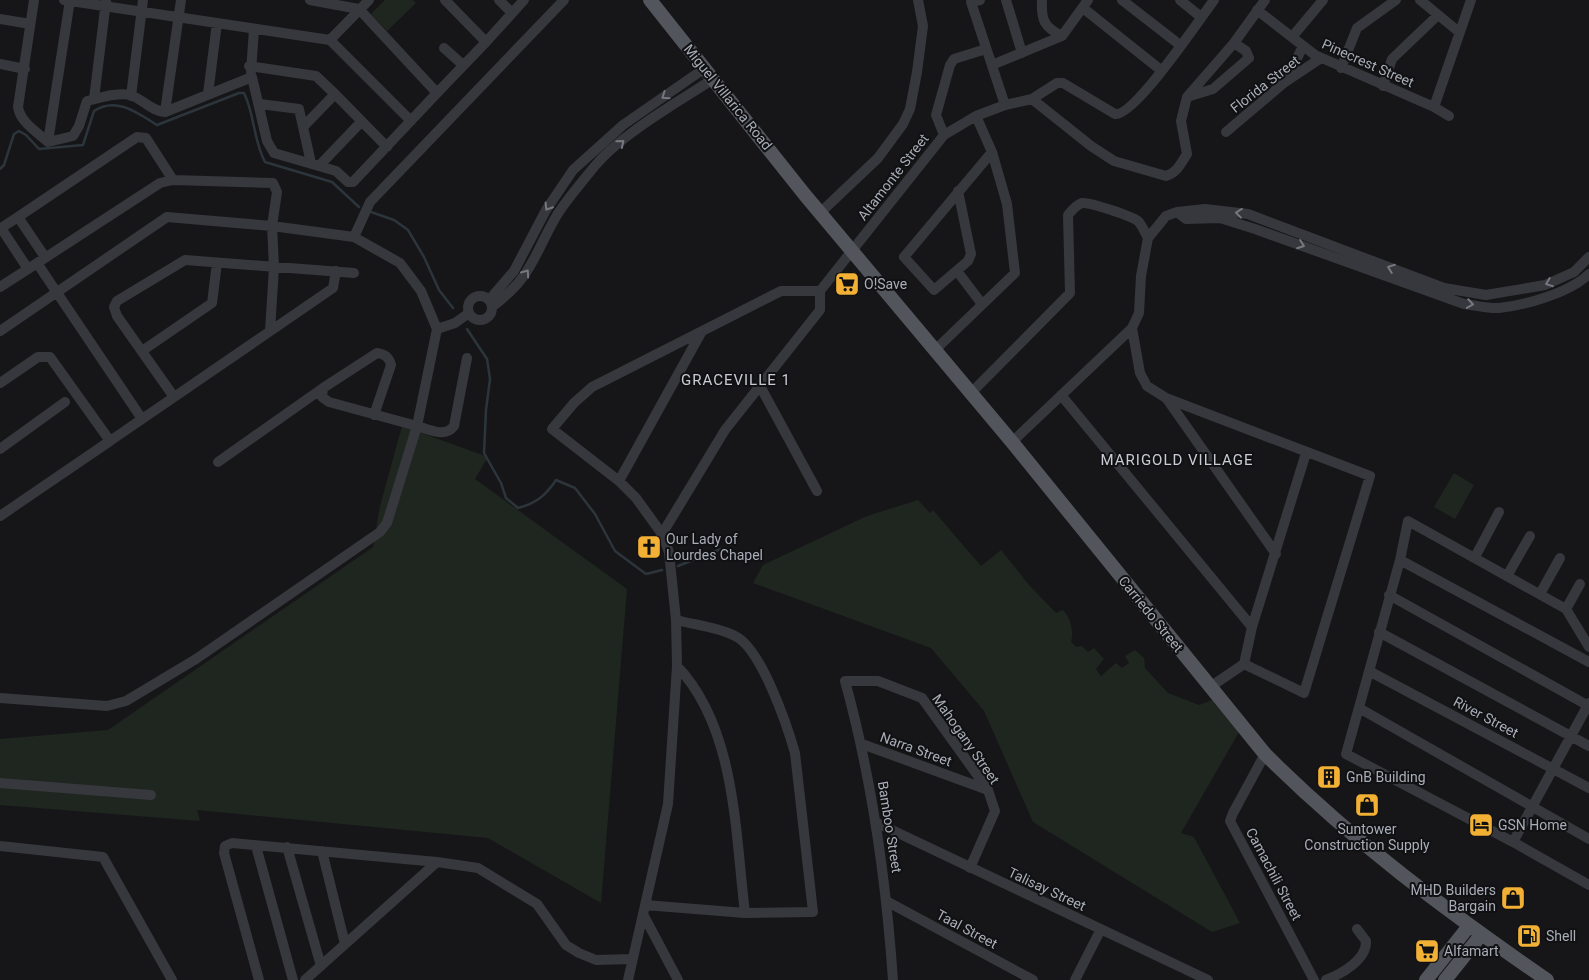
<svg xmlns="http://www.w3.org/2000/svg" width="1589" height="980" viewBox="0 0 1589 980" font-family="Roboto,sans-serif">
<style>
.green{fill:#1e261f}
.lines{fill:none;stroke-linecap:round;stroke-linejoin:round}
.stream{stroke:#2c353c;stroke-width:2.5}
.minor{stroke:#37383d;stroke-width:10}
.major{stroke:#53555c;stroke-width:14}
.oneway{stroke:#757881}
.labels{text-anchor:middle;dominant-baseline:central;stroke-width:4;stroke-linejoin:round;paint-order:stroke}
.street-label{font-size:14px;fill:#a8adb8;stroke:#111113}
.poi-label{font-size:14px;fill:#a8adb8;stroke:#111113;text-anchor:start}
.neighbourhood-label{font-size:15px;letter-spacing:1px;fill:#c9ccd4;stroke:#111113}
</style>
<rect width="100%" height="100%" fill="#161618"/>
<path class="green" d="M 385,0 L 413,0 L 416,3 L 387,31 L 371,14 Z
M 402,426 L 488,457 L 475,479 L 627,589 L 601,903 L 488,838 L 197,810 L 200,821 L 0,805 L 0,739 L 108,730 L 373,547 L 380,506 Z
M 1454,473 L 1474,485 L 1455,519 L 1434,507 Z
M 918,500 L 930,513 L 933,510 L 981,566 L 1001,550 L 1030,586 L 1056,613 L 1063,610 C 1071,618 1074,632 1071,642 L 1076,647 L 1082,646 L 1088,652 L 1094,648 L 1104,659 L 1096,669 L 1101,676 L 1116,663 L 1122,668 L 1129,663 L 1125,656 L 1135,650 L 1144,658 L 1145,668 L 1168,693 L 1199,705 L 1212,700 L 1239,732 L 1181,833 L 1194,837 L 1240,923 L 1212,932 L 1033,822 L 984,711 L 931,648 L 753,583 L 763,565 L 867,516 Z"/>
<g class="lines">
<path class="stream" d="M 0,169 L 4,165 L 14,134 L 19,131 L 26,135 L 39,149 L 83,145 L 94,111 C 116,96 138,113 157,125 L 239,93 L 244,93 C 255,115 253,140 265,162 L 332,182 L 359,207
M 371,212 L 394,220 L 408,230 L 424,257 L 439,290 L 453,308
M 467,329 L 487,359 L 490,379 L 486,410 L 484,453 L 501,483 L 506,498 L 518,508 C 537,503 546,495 556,480 L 575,488 L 595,514 L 615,551 L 646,574 L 662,570
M 678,566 L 721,549"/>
<path class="minor" d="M 34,0 L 18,107 C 20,122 37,132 48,142 L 73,136 L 79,126 L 87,101 C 100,98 117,92 130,95 C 143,99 151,111 165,112 L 252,77 L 267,141 L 274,153 L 336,171 L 348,182 L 353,182 L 437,93
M 64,0 L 330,40 L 369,0
M 310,0 L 359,9 L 437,93 L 486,42 L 445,0
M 499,0 L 512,13
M 980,0 L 971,2 L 1005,105
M 1006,0 L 1022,53
M 1042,0 C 1041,20 1044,27 1062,36
M 1122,0 L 1180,45
M 1180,0 L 1201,17
M 1420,0 L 1459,32
M 1083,8 L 1162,71
M 1257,10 L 1315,55 L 1434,107 L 1449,116
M 0,19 L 30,24
M 1292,37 L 1323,0
M 330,40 L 411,121
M 486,42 L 524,0
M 444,48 L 463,65
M 0,64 L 25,69
M 992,65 L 1062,36 L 1088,0
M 249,66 L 316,76 L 335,94 L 303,127
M 1341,68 L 1357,28 L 1396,0
M 251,72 L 254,29
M 1286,81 L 1303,46
M 1383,86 L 1392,59 L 1438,15
M 208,94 L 217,23
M 335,94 L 387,147
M 131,96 L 143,0
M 1187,97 L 1213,89 L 1249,58 L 1246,51 L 1234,43
M 94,99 L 106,1
M 1032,99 L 1057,83 L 1063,83 L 1115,114 C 1134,117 1200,19 1214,0
M 260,104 L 299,109 L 311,163
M 1434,107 L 1471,0
M 165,112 L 181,0
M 1226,132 L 1285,82 L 1321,58
M 944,135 L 936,115 L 950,65 L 954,59 L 986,49
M 48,142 L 70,0
M 319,166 L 361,122
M 958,191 L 971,254 L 968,261 L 934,290 L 904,257 L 992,152
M 821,212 L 878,158 L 903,124 L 910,109 L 917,72 L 923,26 L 918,0
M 1177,212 L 1205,209 L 1248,214 L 1444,288 L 1486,295 L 1545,285 L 1574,272 L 1589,257
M 18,217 L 1,228 L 28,269 L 160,183 L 173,180 L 273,183 L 277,192 L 272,226 L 274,267 L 270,331
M 354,237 L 370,202 L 564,0
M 45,257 L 18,217 L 137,137 L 146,138 L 173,180
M 37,263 L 142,419
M 957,271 L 982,304
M 0,287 L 28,269
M468 308a12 12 0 1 1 24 0a12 12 0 1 1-24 0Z
M 489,300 L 514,271 L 546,210 L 573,170 L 623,125 L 705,68
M 492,307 C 533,276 533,256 557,215 C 567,199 582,182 594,167 C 621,134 677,103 713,79
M 1132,328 L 1140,373 L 1147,386 L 1166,398 L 1370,476 L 1304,693 L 1244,664
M 437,329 L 455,323 L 469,313
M 0,331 L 167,217 L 272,226 L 354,237 L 400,263 L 421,291 L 437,329 L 417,426 C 430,430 445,438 454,426 L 467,358
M 935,350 L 1015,273 L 1007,204 L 992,152 L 976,116
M 142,351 L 212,303 L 217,263
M 0,383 L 38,357 L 50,357 L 110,441 L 0,516
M 760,386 L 817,491
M 323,388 L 377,353 C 385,354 389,357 391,365 L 374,415
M 971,393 L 1070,293 L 1068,215 C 1072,210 1076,205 1082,203 C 1090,202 1131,216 1138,221 C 1142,225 1145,233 1148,238
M 1061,395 L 1252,627
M 174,397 L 117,316 L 114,307 L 117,301 L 185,260 L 354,273
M 1167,399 L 1276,554
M 110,441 L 333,288 L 336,271
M 1012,442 L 1132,328 L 1139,313 L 1141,276 L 1148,238 L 1166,216 L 1177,212 L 1186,219 L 1220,218 L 1255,229 L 1464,304 C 1475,305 1488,309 1499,308 C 1526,305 1569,293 1589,274
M 0,449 L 65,402
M 619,481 L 702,331
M 662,534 L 725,430 L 820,310 L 820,291 L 944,135 L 976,116 L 1005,105 L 1032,99 L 1091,146 L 1114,161 L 1166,176 C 1177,173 1181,163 1187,154 L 1181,121 L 1187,97 L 1234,43 L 1265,0
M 1475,557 L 1499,512
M 1400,560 L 1589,662
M 1507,576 L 1530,536
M 1540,594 L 1560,558
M 1389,595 L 1587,705
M 1566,609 L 1580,584
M 1379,632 L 1589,746
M 1589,647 L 1566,609 L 1408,521 L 1400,560 L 1346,754 L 1513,842 L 1589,885
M 677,666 C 736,728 735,832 745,913
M 1369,671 L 1589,788
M 1210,687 L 1244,664 L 1252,627 L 1306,453
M 0,698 L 107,706 L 126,701 L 196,659 L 380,532 L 387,523 L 417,426 L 329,402 L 322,397 L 323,388 L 218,462
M 1359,708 L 1589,839
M 862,744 L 988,790
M 1265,754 L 1233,813 L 1230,821 L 1314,980
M 0,783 L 151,795
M 875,822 L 1208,980
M 1513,842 L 1589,703
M 0,846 L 103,857 L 172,980
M 256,846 L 293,980
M 287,847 L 321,966
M 322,851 L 345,944
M 888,902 L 1033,980
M 645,905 L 745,913 L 813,912 L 795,753 C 787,725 761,648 735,636 C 718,627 695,625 676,620
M 643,914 L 678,980
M 259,980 L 224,853 L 225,846 L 232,843 L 437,862
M 305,980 L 437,862 L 478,868 L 537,904 L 566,945 L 579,953 L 596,960 L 632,959
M 628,980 L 668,804 L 677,666 L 676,620 L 669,552 L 662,534 L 636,498 L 619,481 L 552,429 L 574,403 L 592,387 L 781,291 L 820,291
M 893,980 C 886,879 872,779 845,681 L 878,681 L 922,698 L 988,790 L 995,811 L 970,868
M 1075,980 L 1101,929
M 1326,980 C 1341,974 1367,960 1366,941 L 1357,929"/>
<path class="major" d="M 650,0 L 805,195 L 1012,442 L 1265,754 C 1351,840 1447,911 1547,980
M 1426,980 L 1469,926
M 1445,980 L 1481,935"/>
</g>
<defs><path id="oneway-chevron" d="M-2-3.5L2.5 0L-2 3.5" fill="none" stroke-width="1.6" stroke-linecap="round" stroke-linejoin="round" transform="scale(1.25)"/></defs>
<g class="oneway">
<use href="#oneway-chevron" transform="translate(665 96) rotate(146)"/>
<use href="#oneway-chevron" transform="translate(621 143) rotate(-39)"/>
<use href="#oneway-chevron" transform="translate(548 207) rotate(122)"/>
<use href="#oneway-chevron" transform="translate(1239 213) rotate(-173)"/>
<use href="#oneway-chevron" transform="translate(1301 245) rotate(20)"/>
<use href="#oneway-chevron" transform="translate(1391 268) rotate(-159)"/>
<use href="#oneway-chevron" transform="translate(526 273) rotate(-55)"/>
<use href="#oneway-chevron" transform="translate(1549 283) rotate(159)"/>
<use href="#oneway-chevron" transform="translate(1470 304) rotate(9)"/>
</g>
<defs>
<symbol id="supermarket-square" viewBox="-11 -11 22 22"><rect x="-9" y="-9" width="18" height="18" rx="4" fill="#f2b134" stroke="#111113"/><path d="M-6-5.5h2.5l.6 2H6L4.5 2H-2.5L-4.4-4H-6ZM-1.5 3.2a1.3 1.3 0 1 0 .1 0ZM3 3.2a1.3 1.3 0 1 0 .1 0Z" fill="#111"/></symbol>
<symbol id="church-square" viewBox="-11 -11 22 22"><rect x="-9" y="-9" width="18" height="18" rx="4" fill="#f2b134" stroke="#111113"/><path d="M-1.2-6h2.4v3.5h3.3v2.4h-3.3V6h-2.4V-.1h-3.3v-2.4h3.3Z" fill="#111"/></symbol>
<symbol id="building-square" viewBox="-11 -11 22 22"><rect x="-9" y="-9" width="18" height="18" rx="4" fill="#f2b134" stroke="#111113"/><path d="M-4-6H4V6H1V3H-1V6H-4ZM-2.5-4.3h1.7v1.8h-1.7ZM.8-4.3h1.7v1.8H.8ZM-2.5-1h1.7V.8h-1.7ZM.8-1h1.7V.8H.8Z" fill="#111"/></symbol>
<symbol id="shop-square" viewBox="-11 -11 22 22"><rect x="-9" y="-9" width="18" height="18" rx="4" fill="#f2b134" stroke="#111113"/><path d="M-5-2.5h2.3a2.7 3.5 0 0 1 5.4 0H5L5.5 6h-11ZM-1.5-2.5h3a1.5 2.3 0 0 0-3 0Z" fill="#111"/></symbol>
<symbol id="hotel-square" viewBox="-11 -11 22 22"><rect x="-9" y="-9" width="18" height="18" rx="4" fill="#f2b134" stroke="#111113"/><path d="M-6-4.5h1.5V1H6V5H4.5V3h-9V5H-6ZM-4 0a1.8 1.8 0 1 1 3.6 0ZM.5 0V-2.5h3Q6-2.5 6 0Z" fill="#111"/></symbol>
<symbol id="fuel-square" viewBox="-11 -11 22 22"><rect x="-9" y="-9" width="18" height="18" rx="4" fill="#f2b134" stroke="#111113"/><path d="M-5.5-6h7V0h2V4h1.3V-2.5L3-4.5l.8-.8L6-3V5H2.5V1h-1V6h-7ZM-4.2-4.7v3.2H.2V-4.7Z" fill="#111"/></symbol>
</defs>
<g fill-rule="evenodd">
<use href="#supermarket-square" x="833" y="270" width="28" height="28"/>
<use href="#church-square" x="635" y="533" width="28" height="28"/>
<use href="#building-square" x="1315" y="763" width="28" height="28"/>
<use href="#shop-square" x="1353" y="791" width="28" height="28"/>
<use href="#hotel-square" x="1467" y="811" width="28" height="28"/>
<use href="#shop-square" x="1499" y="884" width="28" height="28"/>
<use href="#fuel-square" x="1515" y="922" width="28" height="28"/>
<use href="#supermarket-square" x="1413" y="937" width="28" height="28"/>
</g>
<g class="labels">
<g class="street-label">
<text transform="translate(1368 63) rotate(24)">Pinecrest Street</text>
<text transform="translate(1265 84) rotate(-38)">Florida Street</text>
<text transform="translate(728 97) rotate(51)">Miguel Villarica Road</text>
<text transform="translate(893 177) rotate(-52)">Altamonte Street</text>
<text transform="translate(1151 614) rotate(51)">Carriedo Street</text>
<text transform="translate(1486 717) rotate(28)">River Street</text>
<text transform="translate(966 739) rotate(55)">Mahogany Street</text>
<text transform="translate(916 749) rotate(20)">Narra Street</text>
<text transform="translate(890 827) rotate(81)">Bamboo Street</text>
<text transform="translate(1274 874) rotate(62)">Camachili Street</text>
<text transform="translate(1047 889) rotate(25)">Talisay Street</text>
<text transform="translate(967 929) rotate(28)">Taal Street</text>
</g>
<g class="poi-label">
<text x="864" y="284">O!Save</text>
<text x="666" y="539">Our Lady of<tspan x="666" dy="16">Lourdes Chapel</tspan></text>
<text x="1346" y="777">GnB Building</text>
<text x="1498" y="825">GSN Home</text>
<text x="1367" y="829" text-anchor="middle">Suntower<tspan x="1367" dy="16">Construction Supply</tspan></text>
<text x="1496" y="890" text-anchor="end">MHD Builders<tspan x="1496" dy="16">Bargain</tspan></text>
<text x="1546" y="936">Shell</text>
<text x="1444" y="951">Alfamart</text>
</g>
<g class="neighbourhood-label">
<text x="736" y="380">GRACEVILLE 1</text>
<text x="1177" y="460">MARIGOLD VILLAGE</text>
</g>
</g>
</svg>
